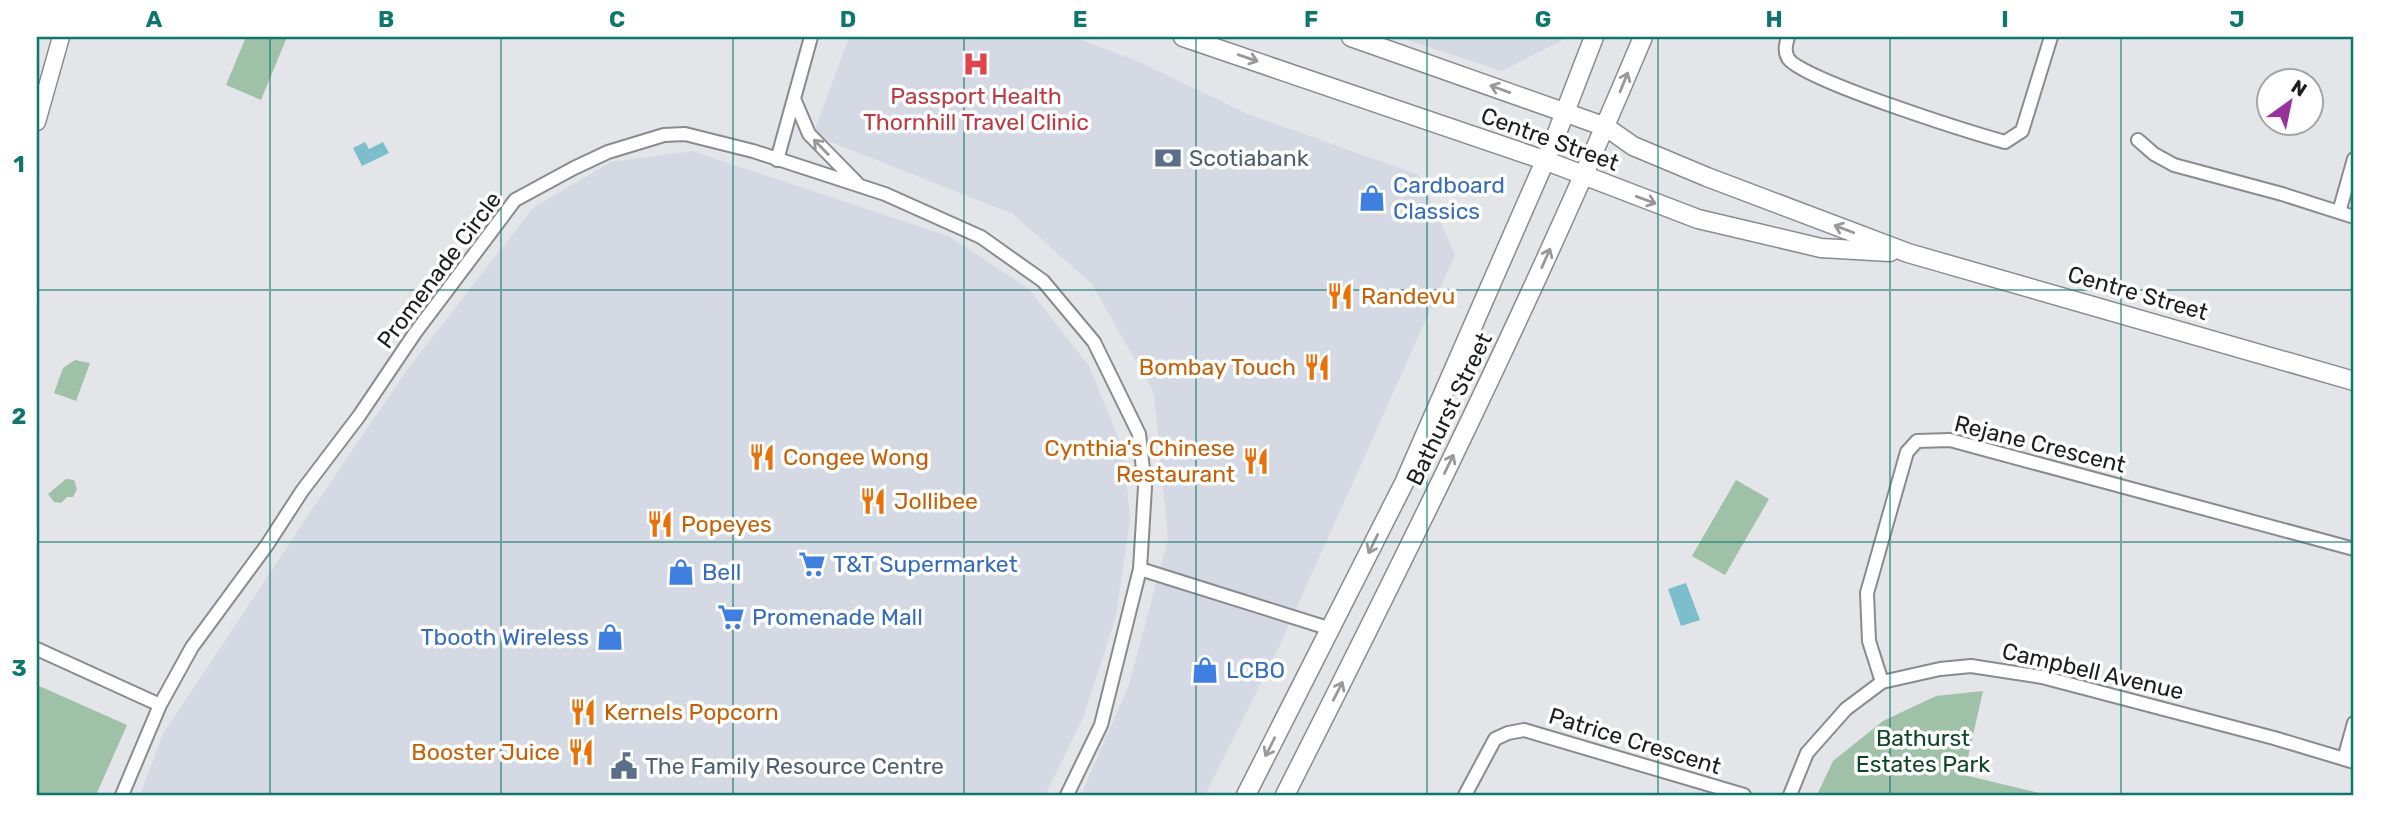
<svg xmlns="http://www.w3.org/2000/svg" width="2391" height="832" viewBox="0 0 2391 832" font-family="Rubik,sans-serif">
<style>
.built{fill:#d4d9e3}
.green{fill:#9ec1a7}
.water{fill:#7dbecc}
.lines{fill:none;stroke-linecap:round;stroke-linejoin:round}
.minor-casing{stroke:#898b8e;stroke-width:16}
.tertiary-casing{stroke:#898b8e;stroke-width:19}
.secondary-casing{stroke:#898b8e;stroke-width:21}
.minor{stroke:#fff;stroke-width:12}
.tertiary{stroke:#fff;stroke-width:16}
.secondary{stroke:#fff;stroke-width:18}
.oneway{stroke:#99999a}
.grid{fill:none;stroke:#0f766e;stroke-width:2;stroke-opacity:0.55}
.labels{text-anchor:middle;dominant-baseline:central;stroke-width:7;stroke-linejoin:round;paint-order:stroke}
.health-label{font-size:23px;fill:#be3a42;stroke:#fff}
.street-label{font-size:23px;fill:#1c1d1e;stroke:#fff}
.service-label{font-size:23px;fill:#4e5e75;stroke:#fff;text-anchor:start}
.shop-label{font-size:23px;fill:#366cbe;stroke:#fff;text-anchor:start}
.food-label{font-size:23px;fill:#c56008;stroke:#fff;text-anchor:start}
.park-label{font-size:23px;fill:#0e4626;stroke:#fff}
.neatline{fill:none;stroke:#0f766e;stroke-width:2.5}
.grid-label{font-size:23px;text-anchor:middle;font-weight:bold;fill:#0f766e}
</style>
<rect width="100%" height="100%" fill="#e4e5e9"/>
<path class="built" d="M 849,37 L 1073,37 L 1135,60 L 1250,115 L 1419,175 L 1455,255 L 1278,649 L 1205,795 L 1081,795 L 1129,685 L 1168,539 L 1154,393 L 1092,284 L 1013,214 L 813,135 Z
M 1398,37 L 1569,37 L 1502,71 Z
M 692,151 L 948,236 L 1028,288 L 1089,366 L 1124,451 L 1130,519 L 1116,616 L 1083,718 L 1045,795 L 140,795 L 163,734 L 311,511 L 407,370 L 534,207 L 611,162 Z"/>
<path class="green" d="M 246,37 L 287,37 L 261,100 L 226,85 Z
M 75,360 L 90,363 L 76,401 L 54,393 L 63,368 Z
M 66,479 L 74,480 L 77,489 L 73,497 L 67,497 L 61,503 L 54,502 L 48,494 Z
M 1736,480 L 1769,499 L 1725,575 L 1692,556 Z
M 37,685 L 127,725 L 96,795 L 37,795 Z
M 1983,691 L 1964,775 L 2048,795 L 1817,795 L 1833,761 L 1883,721 L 1936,696 Z"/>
<path class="water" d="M 365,142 L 369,149 L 383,142 L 389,153 L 362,166 L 353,148 Z
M 1686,583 L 1700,620 L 1681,626 L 1668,589 Z"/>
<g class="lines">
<defs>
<path id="minor" d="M 1788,37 C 1786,44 1784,51 1788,58 C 1799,79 1973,133 2005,142 L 2022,131 L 2051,37
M 795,101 L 809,134 L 857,183
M 2138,140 L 2154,154 L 2174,165 L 2282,194 L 2354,217
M 777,160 L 811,37
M 2339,212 L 2354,159
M 1140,569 L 1331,629
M 37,649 L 160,705
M 1882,682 L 1869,641 L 1867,593 L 1907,452 L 1917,441 L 1950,440 L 2354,549
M 2344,759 L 2354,723
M 122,795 L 160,705 L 192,647 L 267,545 L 302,491 L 359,416 L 415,333 L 515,200 L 574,168 L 608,152 L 664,135 L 685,134 L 753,151 L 885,194 L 981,237 L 1043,281 L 1094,342 L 1139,434 L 1145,487 L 1140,569 L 1101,725 L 1067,795
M 1465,795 L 1495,739 L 1508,733 L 1524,730 L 1744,795
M 1790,795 L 1807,753 L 1846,709 L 1882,682 L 1940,669 L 1971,666 L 2042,677 L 2274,738 L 2354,762"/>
<path id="tertiary" d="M 37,122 L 61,37"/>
<path id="secondary" d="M 1183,37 L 1544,160 L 1698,219 L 1821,248 L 1890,252
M 1351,37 L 1606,127 L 1633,146 L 1707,177 L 1908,253 L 2354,381
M 1246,795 L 1404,483 L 1555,138 L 1594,37
M 1285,795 C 1411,546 1535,295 1643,37"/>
</defs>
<use href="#minor" class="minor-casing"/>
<use href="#tertiary" class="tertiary-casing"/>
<use href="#secondary" class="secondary-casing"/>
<use href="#minor" class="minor"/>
<use href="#tertiary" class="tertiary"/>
<use href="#secondary" class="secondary"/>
</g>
<defs><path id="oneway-shaft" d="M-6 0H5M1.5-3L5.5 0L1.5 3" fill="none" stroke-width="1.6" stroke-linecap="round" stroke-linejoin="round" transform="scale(1.75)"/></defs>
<g class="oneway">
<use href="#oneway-shaft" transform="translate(1248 58) rotate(19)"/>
<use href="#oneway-shaft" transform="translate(1624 82) rotate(-68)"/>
<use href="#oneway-shaft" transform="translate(1500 89) rotate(-160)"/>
<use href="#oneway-shaft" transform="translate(821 147) rotate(-134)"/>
<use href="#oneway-shaft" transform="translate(1646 200) rotate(20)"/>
<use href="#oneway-shaft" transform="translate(1844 229) rotate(-159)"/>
<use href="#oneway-shaft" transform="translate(1546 258) rotate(-66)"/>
<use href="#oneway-shaft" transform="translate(1449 464) rotate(-64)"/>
<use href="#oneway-shaft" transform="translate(1373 544) rotate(116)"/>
<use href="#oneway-shaft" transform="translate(1338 691) rotate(-63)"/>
<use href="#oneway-shaft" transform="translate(1270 747) rotate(117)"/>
</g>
<path class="grid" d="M 270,37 L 270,795M 501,37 L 501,795M 733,37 L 733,795M 964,37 L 964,795M 1196,37 L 1196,795M 1427,37 L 1427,795M 1658,37 L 1658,795M 1890,37 L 1890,795M 2121,37 L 2121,795M 37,290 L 2354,290M 37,542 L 2354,542"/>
<defs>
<symbol id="hospital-bare" viewBox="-9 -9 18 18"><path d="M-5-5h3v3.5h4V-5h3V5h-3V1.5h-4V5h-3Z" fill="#e0444e" stroke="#fff" stroke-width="2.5" paint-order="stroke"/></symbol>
<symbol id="bank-bare" viewBox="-9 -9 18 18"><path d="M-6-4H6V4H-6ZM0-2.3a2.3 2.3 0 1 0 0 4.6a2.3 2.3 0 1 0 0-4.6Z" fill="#5c6f8a" stroke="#fff" stroke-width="2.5" paint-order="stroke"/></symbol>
<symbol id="shop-bare" viewBox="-9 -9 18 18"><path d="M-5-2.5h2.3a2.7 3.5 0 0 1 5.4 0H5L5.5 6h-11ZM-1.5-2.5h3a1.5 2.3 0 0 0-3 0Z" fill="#3f7fe0" stroke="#fff" stroke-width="2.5" paint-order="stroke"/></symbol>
<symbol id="restaurant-bare" viewBox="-9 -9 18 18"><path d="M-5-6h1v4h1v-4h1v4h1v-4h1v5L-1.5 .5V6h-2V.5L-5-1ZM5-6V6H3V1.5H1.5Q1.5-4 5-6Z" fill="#e8710a" stroke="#fff" stroke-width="2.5" paint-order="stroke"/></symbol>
<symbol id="supermarket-bare" viewBox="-9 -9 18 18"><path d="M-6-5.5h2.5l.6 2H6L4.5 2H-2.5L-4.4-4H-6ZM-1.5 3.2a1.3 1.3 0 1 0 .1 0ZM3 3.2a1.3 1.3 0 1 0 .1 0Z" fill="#3f7fe0" stroke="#fff" stroke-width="2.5" paint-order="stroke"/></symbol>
<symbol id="civic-bare" viewBox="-9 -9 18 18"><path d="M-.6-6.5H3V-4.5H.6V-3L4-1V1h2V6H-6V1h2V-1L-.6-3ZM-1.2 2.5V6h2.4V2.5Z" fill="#5c6f8a" stroke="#fff" stroke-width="2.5" paint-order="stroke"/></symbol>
</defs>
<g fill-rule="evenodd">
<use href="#hospital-bare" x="957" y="45" width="38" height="38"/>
<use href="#bank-bare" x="1149" y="139" width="38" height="38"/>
<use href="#shop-bare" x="1353" y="179" width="38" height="38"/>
<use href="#restaurant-bare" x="1321" y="277" width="38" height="38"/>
<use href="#restaurant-bare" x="1298" y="348" width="38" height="38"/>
<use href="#restaurant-bare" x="743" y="438" width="38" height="38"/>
<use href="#restaurant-bare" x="1237" y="442" width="38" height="38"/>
<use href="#restaurant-bare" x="854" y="482" width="38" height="38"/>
<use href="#restaurant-bare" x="641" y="505" width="38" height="38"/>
<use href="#supermarket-bare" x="793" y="545" width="38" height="38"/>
<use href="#shop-bare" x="662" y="553" width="38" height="38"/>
<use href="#supermarket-bare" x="712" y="598" width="38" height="38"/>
<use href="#shop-bare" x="591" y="618" width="38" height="38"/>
<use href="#shop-bare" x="1186" y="651" width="38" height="38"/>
<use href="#restaurant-bare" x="564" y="693" width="38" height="38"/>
<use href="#restaurant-bare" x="562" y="733" width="38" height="38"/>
<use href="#civic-bare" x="605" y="747" width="38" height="38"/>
</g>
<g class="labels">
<g class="health-label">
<text x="976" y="96">Passport Health<tspan x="976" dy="26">Thornhill Travel Clinic</tspan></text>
</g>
<g class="street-label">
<text transform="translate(1550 139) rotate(20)">Centre Street</text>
<text transform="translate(439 270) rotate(-53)">Promenade Circle</text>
<text transform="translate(2138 293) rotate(16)">Centre Street</text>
<text transform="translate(1449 409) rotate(-64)">Bathurst Street</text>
<text transform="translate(2040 444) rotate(14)">Rejane Crescent</text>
<text transform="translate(2093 671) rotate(13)">Campbell Avenue</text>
<text transform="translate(1635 741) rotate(17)">Patrice Crescent</text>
</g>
<g class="service-label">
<text x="1189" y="158">Scotiabank</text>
<text x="645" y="766">The Family Resource Centre</text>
</g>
<g class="shop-label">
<text x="1393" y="185">Cardboard<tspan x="1393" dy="26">Classics</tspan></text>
<text x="833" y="564">T&amp;T Supermarket</text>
<text x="702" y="572">Bell</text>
<text x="752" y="617">Promenade Mall</text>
<text x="589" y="637" text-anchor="end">Tbooth Wireless</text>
<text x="1226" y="670">LCBO</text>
</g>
<g class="food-label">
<text x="1361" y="296">Randevu</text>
<text x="1296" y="367" text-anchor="end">Bombay Touch</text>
<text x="1235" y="448" text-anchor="end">Cynthia's Chinese<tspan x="1235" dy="26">Restaurant</tspan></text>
<text x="783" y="457">Congee Wong</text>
<text x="894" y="501">Jollibee</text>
<text x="681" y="524">Popeyes</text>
<text x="604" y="712">Kernels Popcorn</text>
<text x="560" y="752" text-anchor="end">Booster Juice</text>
</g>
<g class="park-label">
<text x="1923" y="738">Bathurst<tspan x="1923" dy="26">Estates Park</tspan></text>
</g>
</g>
<rect width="2391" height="832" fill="none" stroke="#ffffff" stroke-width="77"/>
<g transform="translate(2290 102) rotate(33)"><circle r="33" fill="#ffffff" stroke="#a4a5a5" stroke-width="2"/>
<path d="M0-5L12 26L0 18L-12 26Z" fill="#97349b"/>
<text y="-10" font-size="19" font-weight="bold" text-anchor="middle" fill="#1c1d1e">N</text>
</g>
<rect x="38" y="38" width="2314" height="756" class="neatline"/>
<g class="grid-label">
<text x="154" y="27">A</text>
<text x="386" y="27">B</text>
<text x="617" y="27">C</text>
<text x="848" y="27">D</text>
<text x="1080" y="27">E</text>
<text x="1311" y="27">F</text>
<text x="1543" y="27">G</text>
<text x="1774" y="27">H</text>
<text x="2005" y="27">I</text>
<text x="2237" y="27">J</text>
<text x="19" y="172">1</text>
<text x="19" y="424">2</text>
<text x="19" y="676">3</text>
</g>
</svg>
